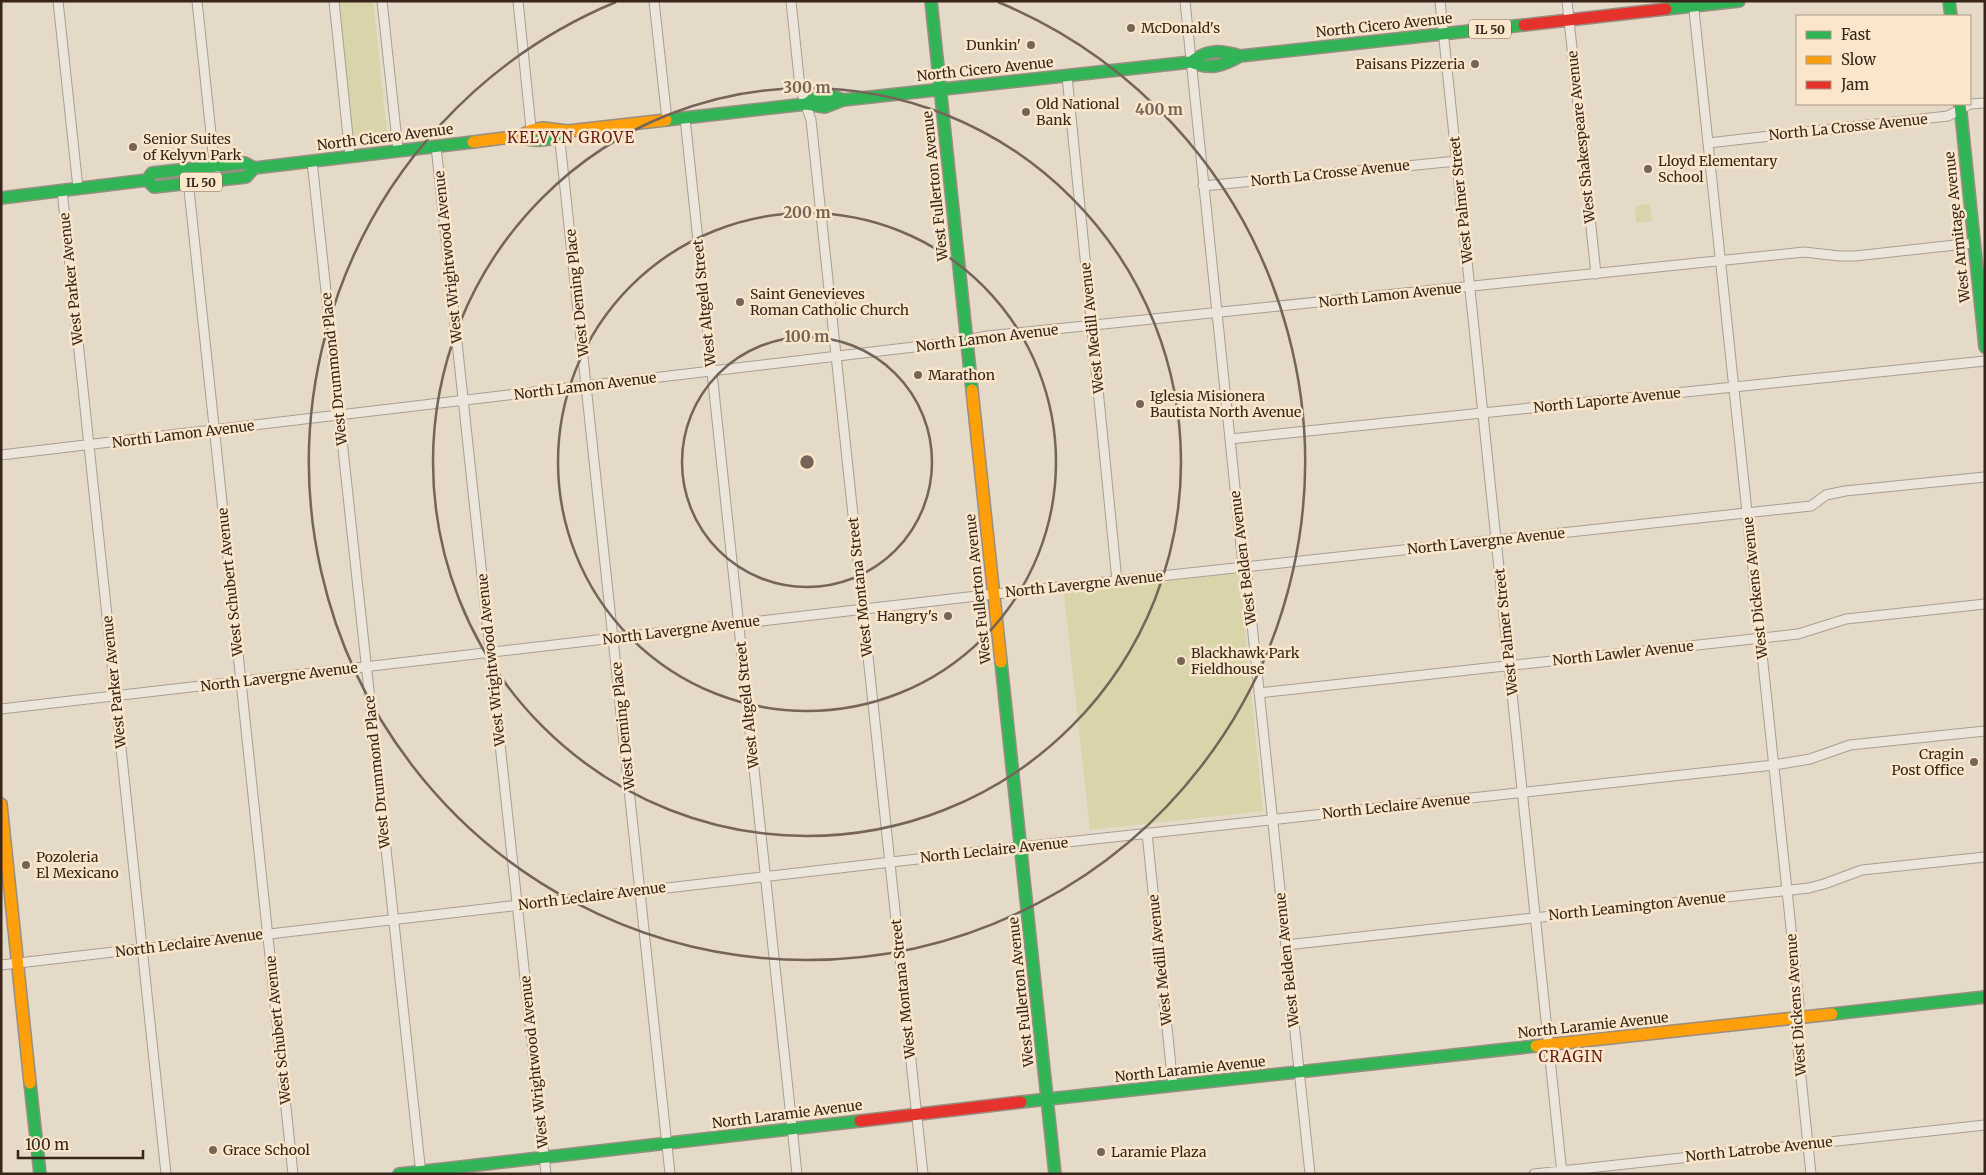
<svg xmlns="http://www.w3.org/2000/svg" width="1986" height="1175" viewBox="0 0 1986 1175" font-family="Merriweather,serif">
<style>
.green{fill:#d9d4a9}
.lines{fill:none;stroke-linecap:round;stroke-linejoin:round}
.street-casing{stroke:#a99e92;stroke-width:11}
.fast-casing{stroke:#998e82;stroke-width:14}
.slow-casing{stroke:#998e82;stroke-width:14}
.jam-casing{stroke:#998e82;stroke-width:14}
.street{stroke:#ece5db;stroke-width:9}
.fast{stroke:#30b455;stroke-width:11}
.slow{stroke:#ff9f0a;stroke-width:11}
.jam{stroke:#e5322d;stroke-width:11}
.ring{fill:none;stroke:#756457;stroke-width:2.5}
.poi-dot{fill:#756457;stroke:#f9e6cb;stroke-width:2}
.labels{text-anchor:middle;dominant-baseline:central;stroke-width:5;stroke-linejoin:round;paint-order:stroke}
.shield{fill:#f9e6cb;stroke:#725f4f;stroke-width:1}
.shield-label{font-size:12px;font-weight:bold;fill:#38251a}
.street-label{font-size:14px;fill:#38251a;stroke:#f9e6cb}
.poi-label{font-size:14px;fill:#38251a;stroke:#f9e6cb;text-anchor:start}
.neighbourhood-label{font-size:15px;letter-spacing:1px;fill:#691d15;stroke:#f9e6cb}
.centre{fill:#756457;stroke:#f9e6cb;stroke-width:2.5}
.ring-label{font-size:15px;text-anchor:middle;font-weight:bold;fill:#756457;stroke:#f9e6cb;stroke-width:5;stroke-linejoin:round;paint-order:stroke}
</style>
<rect width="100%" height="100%" fill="#e5d9c8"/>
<path class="green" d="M 339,1 L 373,1 L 387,133 L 353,136 Z
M 1650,204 L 1652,221 L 1636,223 L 1635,206 Z
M 1239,573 L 1263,811 L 1090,830 L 1064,593 Z"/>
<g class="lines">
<defs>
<path id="street" d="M 58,1 L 78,188
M 197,1 L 216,181
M 334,1 L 350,156
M 382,1 L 398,150
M 518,1 L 531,128
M 654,1 L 667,120
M 791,1 L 800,87 L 811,120 L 923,1174
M 1185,1 L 1242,556 L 1247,577 L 1310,1174
M 1440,1 L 1562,1174
M 1567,1 L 1596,274
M 1693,1 L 1799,1004 L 1796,1029 L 1811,1174
M 1067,76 L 1117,581
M 685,118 L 797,1174
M 559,132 L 670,1174
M 1708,143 L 1948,116 L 1970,104 L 1985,103
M 436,146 L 546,1174
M 312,161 L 421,1174
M 188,180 L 293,1174
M 1203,186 L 1457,161
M 62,190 L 166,1174
M 1230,439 L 1985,361
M 1,455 L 956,342 L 987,336 L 1804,252 L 1839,256 L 1855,256 L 1974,243
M 1259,693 L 1798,634 L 1846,619 L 1985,604
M 1,709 L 994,594 L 1811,506 L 1826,495 L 1845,491 L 1985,477
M 1147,833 L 1173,1086
M 1286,945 L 1809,888 L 1824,884 L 1862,870 L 1985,857
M 1,965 L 1021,847 L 1774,765 L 1810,759 L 1850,745 L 1985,731
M 1534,1174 L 1985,1125"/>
<path id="fast" d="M 931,1 L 972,390
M 1949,1 L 1951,16
M 1666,9 L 1739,1
M 1191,62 C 1210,70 1223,66 1240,56 L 1524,25
M 806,104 C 819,94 828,93 843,100
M 1960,104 L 1985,347
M 666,120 L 806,104 L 825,107 L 843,100 L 1191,62 C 1207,49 1221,50 1240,56
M 520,136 C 538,144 551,140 568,131
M 147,180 L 154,187 L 246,177 L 254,168
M 1,198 L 147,180 L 152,173 L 245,163 L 254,168 L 473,142
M 1001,662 L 1055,1174
M 1832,1014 L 1985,997
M 30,1083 L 40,1174
M 1021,1102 L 1536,1046
M 399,1174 L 860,1121"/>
<path id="slow" d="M 473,142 L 520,136 L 532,130 L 543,128 L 568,131 L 666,120
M 972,390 L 1001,662
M 1,804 L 30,1083
M 1536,1046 L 1832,1014"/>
<path id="jam" d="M 1524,25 L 1666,9
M 860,1121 L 1021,1102"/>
</defs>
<use href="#street" class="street-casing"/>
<use href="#fast" class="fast-casing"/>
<use href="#slow" class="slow-casing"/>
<use href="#jam" class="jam-casing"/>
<use href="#street" class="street"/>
<use href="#fast" class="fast"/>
<use href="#slow" class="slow"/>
<use href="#jam" class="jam"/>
</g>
<g class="ring">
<circle cx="807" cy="462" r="125"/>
<circle cx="807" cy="462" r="249"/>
<circle cx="807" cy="462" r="374"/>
<path d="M998 2A498 498 0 1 1 616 2"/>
</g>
<g class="poi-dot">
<circle cx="1131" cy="28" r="5"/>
<circle cx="1031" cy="45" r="5"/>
<circle cx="1475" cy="64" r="5"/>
<circle cx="1026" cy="112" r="5"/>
<circle cx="133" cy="147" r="5"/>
<circle cx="1648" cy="169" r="5"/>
<circle cx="740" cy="302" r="5"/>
<circle cx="918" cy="375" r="5"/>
<circle cx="1140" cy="404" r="5"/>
<circle cx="948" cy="616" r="5"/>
<circle cx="1181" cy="661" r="5"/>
<circle cx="1974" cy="762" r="5"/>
<circle cx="26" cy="865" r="5"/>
<circle cx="213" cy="1150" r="5"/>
<circle cx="1101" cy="1152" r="5"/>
</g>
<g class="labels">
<g class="shield">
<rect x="1469" y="19.5" width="42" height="19" rx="4"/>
<rect x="180" y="172.5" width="42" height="19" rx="4"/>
</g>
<g class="shield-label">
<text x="1490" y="29">IL 50</text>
<text x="201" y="182">IL 50</text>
</g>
<g class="street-label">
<text transform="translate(1384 25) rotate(-6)">North Cicero Avenue</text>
<text transform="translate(985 69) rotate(-6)">North Cicero Avenue</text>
<text transform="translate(1848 127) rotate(-6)">North La Crosse Avenue</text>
<text transform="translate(385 137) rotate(-7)">North Cicero Avenue</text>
<text transform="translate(1581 137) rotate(-96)">West Shakespeare Avenue</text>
<text transform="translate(1330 173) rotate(-6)">North La Crosse Avenue</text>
<text transform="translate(935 186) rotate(-96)">West Fullerton Avenue</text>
<text transform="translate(1461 200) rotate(-96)">West Palmer Street</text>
<text transform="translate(1957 227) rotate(-96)">West Armitage Avenue</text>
<text transform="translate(448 257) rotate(-96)">West Wrightwood Avenue</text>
<text transform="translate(71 279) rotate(-96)">West Parker Avenue</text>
<text transform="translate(577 293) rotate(-96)">West Deming Place</text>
<text transform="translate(1390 295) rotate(-6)">North Lamon Avenue</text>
<text transform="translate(704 303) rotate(-96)">West Altgeld Street</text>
<text transform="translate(1092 328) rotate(-96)">West Medill Avenue</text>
<text transform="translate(987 338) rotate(-7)">North Lamon Avenue</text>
<text transform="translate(334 369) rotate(-96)">West Drummond Place</text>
<text transform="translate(585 386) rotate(-7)">North Lamon Avenue</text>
<text transform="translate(1607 400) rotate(-6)">North Laporte Avenue</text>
<text transform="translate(183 434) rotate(-7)">North Lamon Avenue</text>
<text transform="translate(1486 541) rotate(-6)">North Lavergne Avenue</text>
<text transform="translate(1243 558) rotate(-97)">West Belden Avenue</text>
<text transform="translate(230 582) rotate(-96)">West Schubert Avenue</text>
<text transform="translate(1084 584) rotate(-6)">North Lavergne Avenue</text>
<text transform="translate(860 587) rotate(-96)">West Montana Street</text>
<text transform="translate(1755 588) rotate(-96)">West Dickens Avenue</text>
<text transform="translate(978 589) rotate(-96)">West Fullerton Avenue</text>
<text transform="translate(681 630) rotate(-7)">North Lavergne Avenue</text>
<text transform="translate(1506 632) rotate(-96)">West Palmer Street</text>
<text transform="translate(1623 653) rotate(-6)">North Lawler Avenue</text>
<text transform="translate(491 660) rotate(-96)">West Wrightwood Avenue</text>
<text transform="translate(279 677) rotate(-7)">North Lavergne Avenue</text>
<text transform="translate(114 682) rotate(-96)">West Parker Avenue</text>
<text transform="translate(747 705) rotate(-96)">West Altgeld Street</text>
<text transform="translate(623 726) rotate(-96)">West Deming Place</text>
<text transform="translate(377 772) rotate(-96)">West Drummond Place</text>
<text transform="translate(1396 806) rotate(-6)">North Leclaire Avenue</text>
<text transform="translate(994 850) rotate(-6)">North Leclaire Avenue</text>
<text transform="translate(592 896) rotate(-7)">North Leclaire Avenue</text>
<text transform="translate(1637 906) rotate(-6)">North Leamington Avenue</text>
<text transform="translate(189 943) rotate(-7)">North Leclaire Avenue</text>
<text transform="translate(1160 960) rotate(-96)">West Medill Avenue</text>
<text transform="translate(1287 960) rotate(-96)">West Belden Avenue</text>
<text transform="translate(903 989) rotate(-96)">West Montana Street</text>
<text transform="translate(1021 992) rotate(-96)">West Fullerton Avenue</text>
<text transform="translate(1796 1005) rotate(-94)">West Dickens Avenue</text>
<text transform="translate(1593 1025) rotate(-6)">North Laramie Avenue</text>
<text transform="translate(278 1030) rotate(-96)">West Schubert Avenue</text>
<text transform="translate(534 1062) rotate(-96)">West Wrightwood Avenue</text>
<text transform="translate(1190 1069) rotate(-6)">North Laramie Avenue</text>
<text transform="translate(787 1114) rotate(-7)">North Laramie Avenue</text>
<text transform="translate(1759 1149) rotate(-6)">North Latrobe Avenue</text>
</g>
<g class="poi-label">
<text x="1141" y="28">McDonald's</text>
<text x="1021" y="45" text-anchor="end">Dunkin'</text>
<text x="1465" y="64" text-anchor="end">Paisans Pizzeria</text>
<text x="1036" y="104">Old National<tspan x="1036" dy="16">Bank</tspan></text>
<text x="143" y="139">Senior Suites<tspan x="143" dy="16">of Kelyvn Park</tspan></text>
<text x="1658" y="161">Lloyd Elementary<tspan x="1658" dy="16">School</tspan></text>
<text x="750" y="294">Saint Genevieves<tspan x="750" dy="16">Roman Catholic Church</tspan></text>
<text x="928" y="375">Marathon</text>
<text x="1150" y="396">Iglesia Misionera<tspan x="1150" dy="16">Bautista North Avenue</tspan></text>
<text x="938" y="616" text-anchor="end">Hangry's</text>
<text x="1191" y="653">Blackhawk Park<tspan x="1191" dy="16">Fieldhouse</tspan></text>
<text x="1964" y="754" text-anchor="end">Cragin<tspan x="1964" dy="16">Post Office</tspan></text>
<text x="36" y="857">Pozoleria<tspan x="36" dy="16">El Mexicano</tspan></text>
<text x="223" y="1150">Grace School</text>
<text x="1111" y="1152">Laramie Plaza</text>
</g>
<g class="neighbourhood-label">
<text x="571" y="137">KELVYN GROVE</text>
<text x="1571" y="1056">CRAGIN</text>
</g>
</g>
<circle cx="807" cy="462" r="8" class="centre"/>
<g class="ring-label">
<text x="807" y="93">300 m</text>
<text x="1159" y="115">400 m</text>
<text x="807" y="218">200 m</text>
<text x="807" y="342">100 m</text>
</g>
<rect width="1986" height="1175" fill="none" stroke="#38251a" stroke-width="5"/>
<rect x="1796" y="15" width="175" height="90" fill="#f9e6cb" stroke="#ac9984"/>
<rect x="1806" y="31" width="25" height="8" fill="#30b455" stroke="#ac9984"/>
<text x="1841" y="40" font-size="15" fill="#38251a">Fast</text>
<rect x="1806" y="56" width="25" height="8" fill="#ff9f0a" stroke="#ac9984"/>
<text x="1841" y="65" font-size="15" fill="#38251a">Slow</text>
<rect x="1806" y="81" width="25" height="8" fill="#e5322d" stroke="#ac9984"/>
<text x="1841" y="90" font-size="15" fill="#38251a">Jam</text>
<path d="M18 1150v8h125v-8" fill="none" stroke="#38251a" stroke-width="2.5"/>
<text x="25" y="1150" font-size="15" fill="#38251a" stroke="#f9e6cb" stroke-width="4" paint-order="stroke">100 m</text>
</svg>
